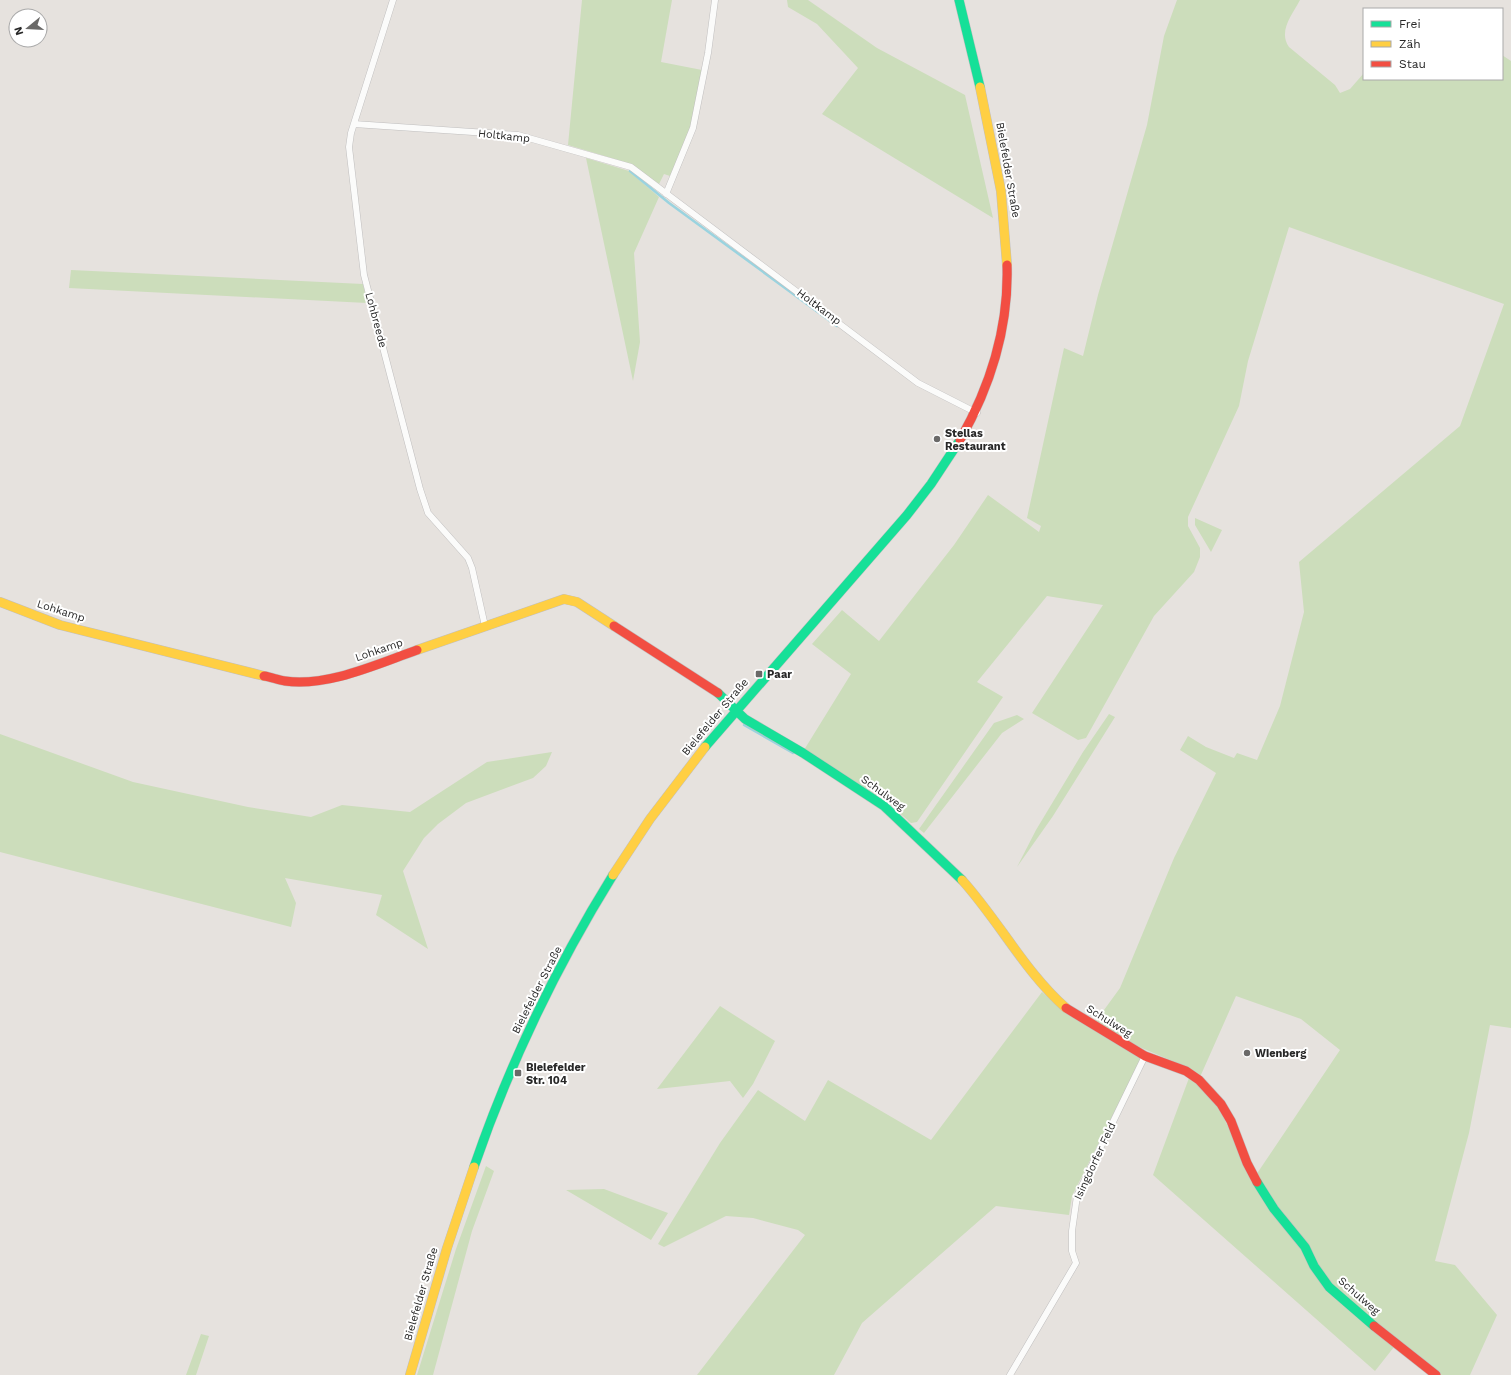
<svg xmlns="http://www.w3.org/2000/svg" width="1511" height="1375" viewBox="0 0 1511 1375" font-family="'Work Sans',sans-serif">
<style>
.green{fill:#cdb}
.lines{fill:none;stroke-linecap:round;stroke-linejoin:round}
.stream{stroke:#9ad3df;stroke-width:2.5}
.street-casing{stroke:#c0bfbf;stroke-width:7}
.fast-casing{stroke:#c0bfbf;stroke-width:10}
.slow-casing{stroke:#c0bfbf;stroke-width:10}
.jam-casing{stroke:#c0bfbf;stroke-width:10}
.street{stroke:#fbfbfa;stroke-width:6}
.fast{stroke:#16e098;stroke-width:9}
.slow{stroke:#ffcf43;stroke-width:9}
.jam{stroke:#f24e42;stroke-width:9}
.poi-dot{fill:#6a6968;stroke:#fff;stroke-width:1.5}
.labels{text-anchor:middle;dominant-baseline:central;stroke-width:4;stroke-linejoin:round;paint-order:stroke}
.street-label{font-size:11px;fill:#282828;stroke:#fff}
.poi-label{font-size:11px;font-weight:bold;fill:#282828;stroke:#fff;text-anchor:start}
</style>
<rect width="100%" height="100%" fill="#e6e2de"/>
<path class="green" d="M 582,0 L 672,0 L 661,62 L 702,70 L 691,127 L 670,176 L 664,174 L 659,184 L 631,164 L 568,145 Z
M 787,0 L 808,0 L 877,48 L 965,95 L 993,218 L 822,114 L 858,68 L 817,24 L 788,7 Z
M 1177,0 L 1300,0 C 1292,15 1278,31 1289,47 L 1335,85 L 1340,93 L 1350,89 L 1364,73 L 1364,79 L 1502,79 L 1502,55 L 1511,61 L 1511,1028 L 1490,1025 L 1469,1133 L 1435,1261 L 1455,1265 L 1497,1315 L 1470,1375 L 1440,1375 L 1331,1285 L 1256,1175 L 1340,1050 L 1301,1019 L 1236,996 L 1200,1077 L 1182,1065 L 1130,1043 L 1096,1021 L 1120,988 L 1174,858 L 1216,773 L 1180,750 L 1188,736 L 1206,747 L 1234,758 L 1237,753 L 1257,760 L 1280,706 L 1304,612 L 1299,562 L 1460,426 L 1504,304 L 1289,227 L 1248,361 L 1239,406 L 1188,517 L 1188,526 L 1200,548 L 1200,557 L 1194,572 L 1154,616 L 1086,738 L 1078,740 L 1032,713 L 1103,605 L 1047,596 L 977,682 L 1003,697 L 917,822 L 911,823 L 887,802 L 804,750 L 851,674 L 812,644 L 842,610 L 879,641 L 954,545 L 988,495 L 1039,532 L 1041,526 L 1027,518 L 1064,348 L 1083,356 L 1098,295 L 1147,125 L 1164,36 Z
M 586,158 L 629,171 L 659,197 L 634,253 L 640,342 L 633,381 Z
M 71,270 L 363,284 L 367,303 L 69,288 Z
M 1195,518 L 1222,530 L 1211,552 L 1195,525 Z
M 1109,714 L 1115,717 L 1053,816 L 1017,867 L 1036,830 L 1083,752 Z
M 1017,715 L 1024,719 L 1002,733 L 924,833 L 919,829 L 994,723 Z
M 0,734 L 133,782 L 248,807 L 311,817 L 342,805 L 410,812 L 487,762 L 552,752 L 546,766 L 533,778 L 466,803 L 438,824 L 424,838 L 403,871 L 428,949 L 376,915 L 382,895 L 285,878 L 296,903 L 291,927 L 0,852 Z
M 1042,992 L 1063,1011 L 1141,1059 L 1072,1196 L 1069,1215 L 996,1206 L 862,1323 L 834,1375 L 697,1375 L 805,1235 L 798,1230 L 753,1218 L 726,1216 L 664,1247 L 658,1244 L 720,1143 L 758,1090 L 805,1121 L 828,1080 L 931,1140 Z
M 720,1006 L 775,1041 L 753,1084 L 743,1098 L 730,1081 L 657,1089 Z
M 1189,1078 L 1208,1093 L 1218,1106 L 1263,1199 L 1359,1317 L 1394,1347 L 1375,1371 L 1153,1175 Z
M 486,1166 L 494,1171 L 472,1231 L 433,1375 L 417,1375 L 456,1249 Z
M 604,1189 L 668,1213 L 651,1240 L 566,1190 Z
M 201,1334 L 209,1336 L 196,1375 L 186,1375 Z"/>
<g class="lines">
<path class="stream" d="M 630,171 L 669,203 L 837,326
M 744,725 L 793,753"/>
<defs>
<path id="street" d="M 393,0 L 351,133 L 349,147 L 364,275 L 420,489 L 428,513 L 468,558 L 472,568 L 485,626
M 354,124 L 518,135 L 631,167 L 918,383 L 977,413
M 666,194 L 693,128 L 708,53 L 715,0
M 1010,1375 L 1076,1263 L 1072,1251 L 1072,1231 L 1077,1196 L 1145,1056"/>
<path id="fast" d="M 959,0 L 980,87
M 718,693 L 745,719 L 803,753 L 884,806 L 962,880
M 705,747 L 907,515 L 931,484 L 960,440
M 474,1167 C 509,1065 556,967 613,875
M 1257,1182 L 1274,1209 L 1305,1247 L 1314,1266 L 1329,1287 L 1374,1326"/>
<path id="slow" d="M 980,87 L 1001,191 L 1007,265
M 0,602 L 60,625 L 264,676
M 417,650 L 564,599 L 577,602 L 614,626
M 613,875 L 650,819 L 705,747
M 962,880 C 999,921 1025,972 1066,1008
M 410,1375 L 447,1248 L 474,1167"/>
<path id="jam" d="M 960,440 C 990,387 1009,327 1007,265
M 614,626 L 718,693
M 264,676 C 271,677 278,680 285,681 C 328,687 377,664 417,650
M 1066,1008 L 1145,1056 L 1186,1071 L 1199,1080 L 1221,1104 L 1231,1121 L 1247,1163 L 1257,1182
M 1374,1326 L 1436,1375"/>
</defs>
<use href="#street" class="street-casing"/>
<use href="#fast" class="fast-casing"/>
<use href="#slow" class="slow-casing"/>
<use href="#jam" class="jam-casing"/>
<use href="#street" class="street"/>
<use href="#fast" class="fast"/>
<use href="#slow" class="slow"/>
<use href="#jam" class="jam"/>
</g>
<g class="poi-dot">
<circle cx="937" cy="439" r="4"/>
<rect x="755" y="670" width="8" height="8" rx="2"/>
<circle cx="1247" cy="1053" r="4"/>
<rect x="514" y="1069" width="8" height="8" rx="2"/>
</g>
<g class="labels">
<g class="street-label">
<text transform="translate(504 136) rotate(6)">Holtkamp</text>
<text transform="translate(1008 170) rotate(80)">Bielefelder Straße</text>
<text transform="translate(819 307) rotate(37)">Holtkamp</text>
<text transform="translate(376 320) rotate(75)">Lohbreede</text>
<text transform="translate(61 611) rotate(18)">Lohkamp</text>
<text transform="translate(379 650) rotate(-19)">Lohkamp</text>
<text transform="translate(715 717) rotate(-50)">Bielefelder Straße</text>
<text transform="translate(883 793) rotate(36)">Schulweg</text>
<text transform="translate(537 990) rotate(-63)">Bielefelder Straße</text>
<text transform="translate(1109 1021) rotate(32)">Schulweg</text>
<text transform="translate(1095 1161) rotate(-65)">Isingdorfer Feld</text>
<text transform="translate(421 1294) rotate(-74)">Bielefelder Straße</text>
<text transform="translate(1359 1296) rotate(41)">Schulweg</text>
</g>
<g class="poi-label">
<text x="945" y="433">Stellas<tspan x="945" dy="13">Restaurant</tspan></text>
<text x="767" y="674">Paar</text>
<text x="1255" y="1053">Wienberg</text>
<text x="526" y="1067">Bielefelder<tspan x="526" dy="13">Str. 104</tspan></text>
</g>
</g>
<rect x="1363" y="8" width="140" height="72" fill="#ffffff" stroke="#a9a9a9"/>
<rect x="1371" y="21" width="20" height="6" fill="#16e098" stroke="#a9a9a9"/>
<text x="1399" y="28" font-size="12" fill="#282828">Frei</text>
<rect x="1371" y="41" width="20" height="6" fill="#ffcf43" stroke="#a9a9a9"/>
<text x="1399" y="48" font-size="12" fill="#282828">Zäh</text>
<rect x="1371" y="61" width="20" height="6" fill="#f24e42" stroke="#a9a9a9"/>
<text x="1399" y="68" font-size="12" fill="#282828">Stau</text>
<g transform="translate(28 28) rotate(252)"><circle r="19" fill="#ffffff" stroke="#a9a9a9"/>
<path d="M0-3L7 15L0 10L-7 15Z" fill="#6a6968"/>
<text y="-6" font-size="11" font-weight="bold" text-anchor="middle" fill="#282828">N</text>
</g>
</svg>
